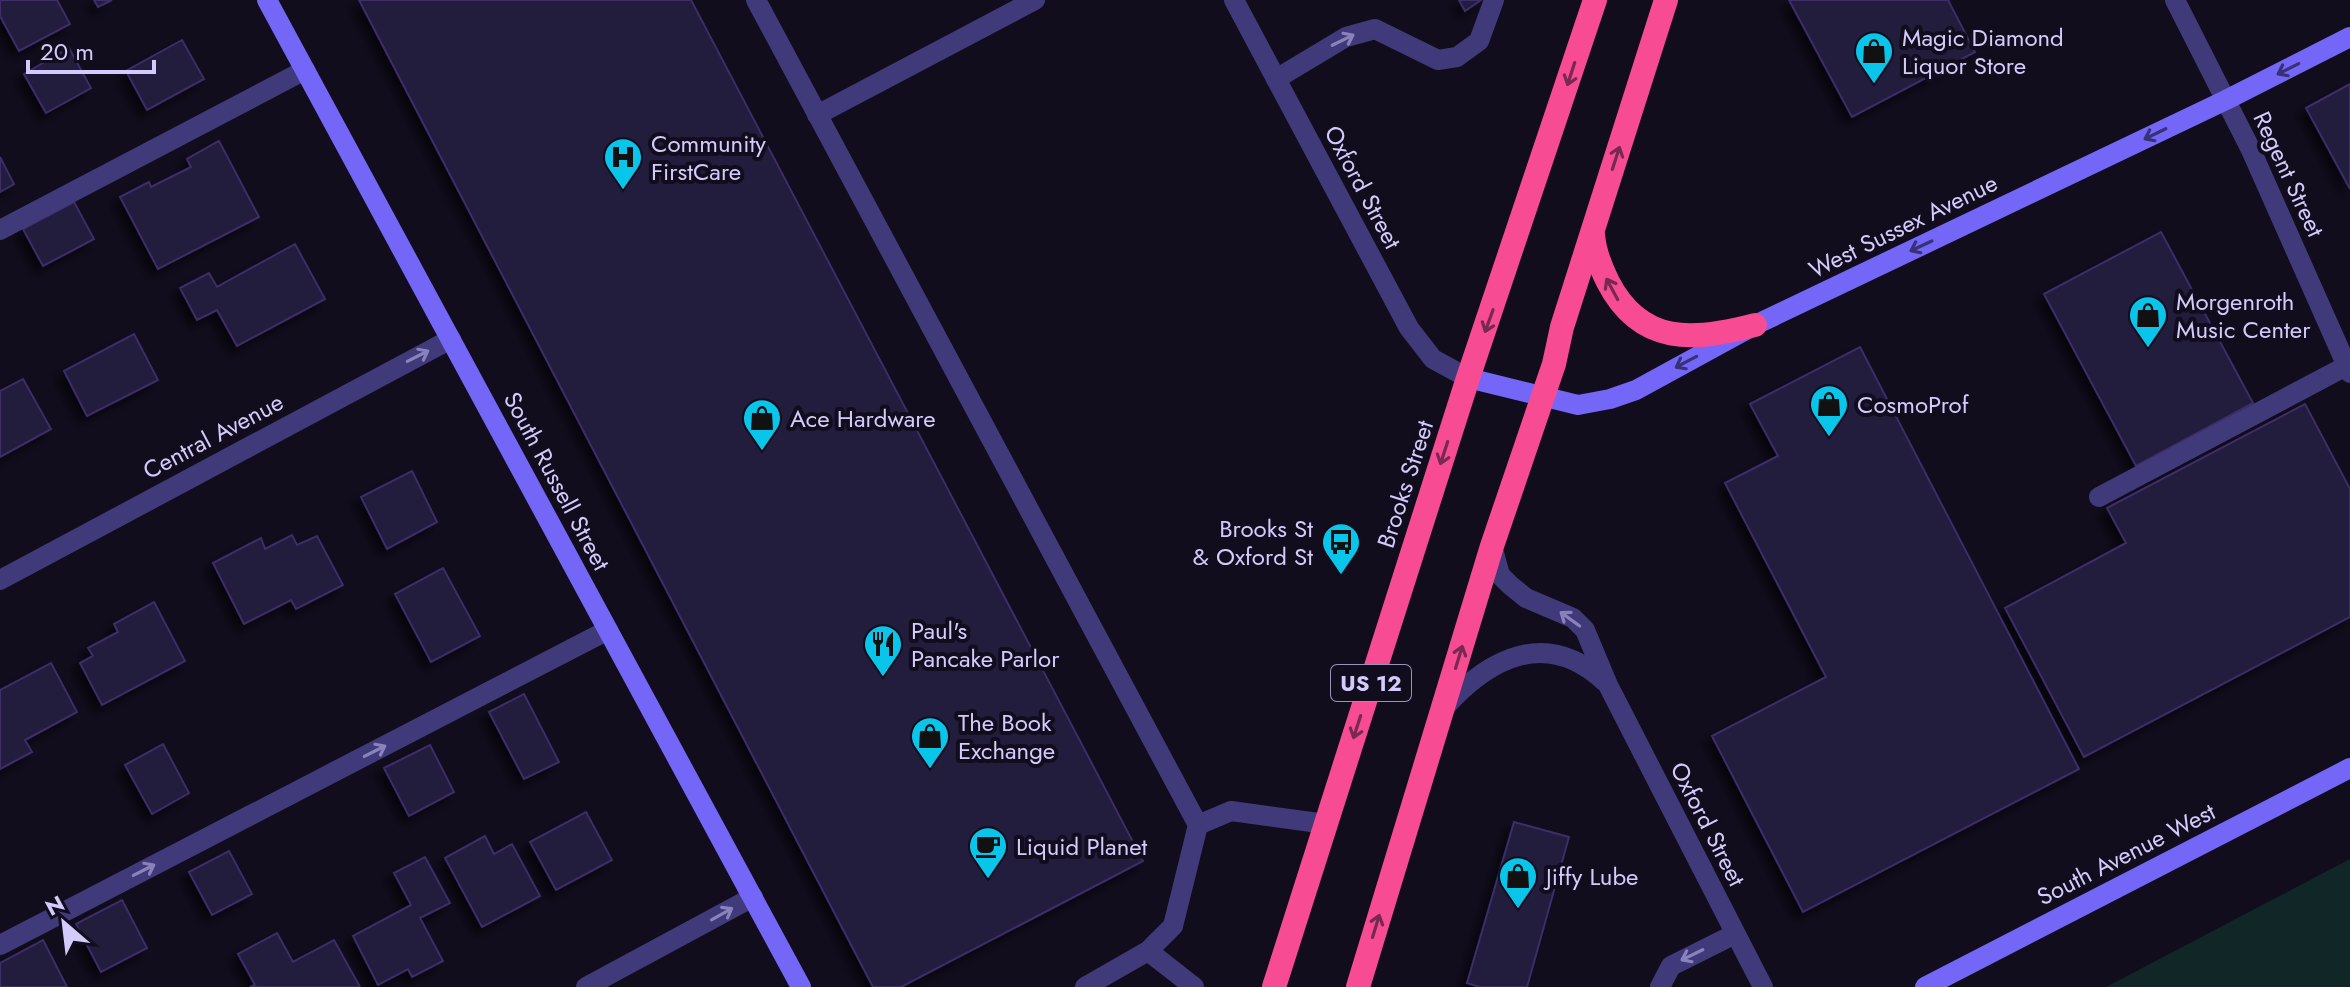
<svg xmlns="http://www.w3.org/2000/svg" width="2350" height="987" viewBox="0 0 2350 987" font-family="Jost,sans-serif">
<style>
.green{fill:#102627}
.building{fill:#231a3d;stroke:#3c2d68;stroke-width:2;filter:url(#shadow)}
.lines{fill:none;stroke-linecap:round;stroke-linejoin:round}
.lane{stroke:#403a7a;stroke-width:20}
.street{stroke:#403a7a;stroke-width:20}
.secondary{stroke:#7467f8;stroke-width:20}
.highway{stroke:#f74c93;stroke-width:24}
.oneway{stroke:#8a82bc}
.oneway2{stroke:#393175}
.oneway3{stroke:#782952}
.labels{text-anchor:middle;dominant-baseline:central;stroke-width:8;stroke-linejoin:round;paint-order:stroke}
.shield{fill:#110d1d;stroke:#9a92ba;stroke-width:2}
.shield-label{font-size:22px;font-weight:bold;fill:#d4cbfd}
.poi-label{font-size:24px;fill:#d4cbfd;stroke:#110d1d;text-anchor:start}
.street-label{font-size:24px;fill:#d4cbfd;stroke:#110d1d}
</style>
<defs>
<filter id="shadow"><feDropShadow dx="-7" dy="7" stdDeviation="4" flood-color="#0009"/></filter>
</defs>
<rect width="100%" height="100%" fill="#110d1d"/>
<path class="green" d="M 2350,859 L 2350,987 L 2106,987 Z"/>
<path class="building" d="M 0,0 L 57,0 L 70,24 L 19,51 L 0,16 Z
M 94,0 L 112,0 L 98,7 Z
M 359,0 L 691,0 L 1143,861 L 901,987 L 873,987 Z
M 1459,0 L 1481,0 L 1465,11 Z
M 1789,0 L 1948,0 L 1975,52 L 1852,117 Z
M 182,40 L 204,79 L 147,110 L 126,71 Z
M 69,48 L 91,88 L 46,113 L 24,74 Z
M 2350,84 L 2350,189 L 2306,108 Z
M 219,141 L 259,217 L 158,269 L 120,197 L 149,182 L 151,187 L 191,167 L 187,159 Z
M 0,157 L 14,184 L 0,192 Z
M 74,202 L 94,239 L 43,266 L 23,229 Z
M 2161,232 L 2253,403 L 2136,466 L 2044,294 Z
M 295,244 L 325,299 L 237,346 L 217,310 L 197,320 L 180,288 L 209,273 L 217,287 Z
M 134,334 L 158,380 L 87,416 L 64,371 Z
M 1860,347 L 2079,769 L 1803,912 L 1712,736 L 1826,677 L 1725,483 L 1778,456 L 1750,404 Z
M 23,379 L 51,429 L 0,457 L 0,391 Z
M 2305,404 L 2350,489 L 2350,617 L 2084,757 L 2005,608 L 2126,543 L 2107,508 Z
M 412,471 L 437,522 L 387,549 L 361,497 Z
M 292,535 L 297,545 L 317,536 L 343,585 L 296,609 L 291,600 L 244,624 L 213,563 L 261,538 L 265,549 Z
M 443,568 L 480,636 L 431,662 L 395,594 Z
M 154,602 L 185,661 L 102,705 L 80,663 L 93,656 L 88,648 L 118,632 L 114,624 Z
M 51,663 L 77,712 L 25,740 L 32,752 L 0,769 L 0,690 Z
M 524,694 L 559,762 L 524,779 L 489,712 Z
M 163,744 L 189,793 L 152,814 L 125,765 Z
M 430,745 L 454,792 L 409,816 L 384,768 Z
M 586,812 L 612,860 L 556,890 L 530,842 Z
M 1514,822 L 1569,837 L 1527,987 L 1480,987 L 1467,983 Z
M 485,836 L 494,854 L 512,844 L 540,896 L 482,927 L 445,858 Z
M 229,851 L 252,894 L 212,915 L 189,872 Z
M 425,857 L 450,903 L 420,918 L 443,961 L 412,977 L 408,969 L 378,985 L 353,936 L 411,905 L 394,873 Z
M 122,900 L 147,948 L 101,972 L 76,924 Z
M 277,933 L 293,962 L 334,940 L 360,987 L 250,987 L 255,985 L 238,954 Z
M 43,940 L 67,987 L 0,987 L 0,963 Z"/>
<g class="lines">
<path class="lane" d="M 756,0 L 1198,825 L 1173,926 L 1148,951 L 1085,987
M 1276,79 L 1346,37 L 1375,29 L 1438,60 L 1457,57 L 1479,41 L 1494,0
M 817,115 L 1035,0
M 0,230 L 305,70
M 2099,497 L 2350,364
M 1198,825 L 1231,811 L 1326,824
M 0,945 L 608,630
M 1148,951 L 1194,987
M 1660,987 L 1671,966 L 1735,934"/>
<path class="street" d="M 1234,0 L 1409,328 L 1433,359 L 1468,378
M 2175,0 L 2251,150 L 2350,373
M 1492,546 L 1500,575 L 1510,585 L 1526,598 L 1573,618 L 1585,630 L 1608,685 L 1763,987
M 0,580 L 451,339
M 1444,708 C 1490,657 1547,628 1605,682
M 586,987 L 753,897"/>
<path class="secondary" d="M 267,0 L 801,987
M 1468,378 L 1578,405 L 1610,399 L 1636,390 L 1755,325 L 2226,100 L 2350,37
M 1925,987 L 2350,768"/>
<path class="highway" d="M 1593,234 C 1594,251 1600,266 1608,282 C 1641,346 1694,341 1755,325
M 1274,987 L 1468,378 L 1595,0
M 1358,987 L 1492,546 L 1554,364 L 1562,327 L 1666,0"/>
</g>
<defs><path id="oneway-shaft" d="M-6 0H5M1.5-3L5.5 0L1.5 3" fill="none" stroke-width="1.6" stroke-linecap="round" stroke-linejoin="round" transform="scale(2)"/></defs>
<g class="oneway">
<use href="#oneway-shaft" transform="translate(1343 40) rotate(-26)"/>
<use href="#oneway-shaft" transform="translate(418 356) rotate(-27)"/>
<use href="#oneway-shaft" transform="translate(1570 619) rotate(-144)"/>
<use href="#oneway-shaft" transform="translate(375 751) rotate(-27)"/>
<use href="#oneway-shaft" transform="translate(144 870) rotate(-27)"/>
<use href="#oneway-shaft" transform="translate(722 914) rotate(-29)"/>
<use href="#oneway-shaft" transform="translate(1692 955) rotate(154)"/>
</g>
<g class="oneway2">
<use href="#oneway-shaft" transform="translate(2288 69) rotate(153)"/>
<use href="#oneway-shaft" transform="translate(2155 134) rotate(154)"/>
<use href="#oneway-shaft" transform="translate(1921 246) rotate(155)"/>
<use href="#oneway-shaft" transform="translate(1686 362) rotate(152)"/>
</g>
<g class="oneway3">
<use href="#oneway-shaft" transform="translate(1571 74) rotate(108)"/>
<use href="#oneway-shaft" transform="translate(1616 158) rotate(-72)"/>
<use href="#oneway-shaft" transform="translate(1612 289) rotate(-118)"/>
<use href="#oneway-shaft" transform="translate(1489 321) rotate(110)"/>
<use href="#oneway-shaft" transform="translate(1444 453) rotate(108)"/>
<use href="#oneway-shaft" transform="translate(1459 657) rotate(-73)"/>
<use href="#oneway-shaft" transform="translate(1357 727) rotate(108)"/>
<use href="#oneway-shaft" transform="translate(1376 926) rotate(-73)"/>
</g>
<defs>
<symbol id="shop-pin" viewBox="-11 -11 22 30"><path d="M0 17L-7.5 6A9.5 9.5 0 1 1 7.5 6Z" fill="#0ac5ea" stroke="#110d1d"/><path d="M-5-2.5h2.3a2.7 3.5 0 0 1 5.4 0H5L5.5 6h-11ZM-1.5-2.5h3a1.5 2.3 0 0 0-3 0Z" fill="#111"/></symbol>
<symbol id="hospital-pin" viewBox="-11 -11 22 30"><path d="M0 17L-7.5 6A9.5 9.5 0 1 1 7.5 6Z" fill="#0ac5ea" stroke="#110d1d"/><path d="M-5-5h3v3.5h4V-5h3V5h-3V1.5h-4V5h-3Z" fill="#111"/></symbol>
<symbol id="bus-pin" viewBox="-11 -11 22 30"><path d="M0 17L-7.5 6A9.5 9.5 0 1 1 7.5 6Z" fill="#0ac5ea" stroke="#110d1d"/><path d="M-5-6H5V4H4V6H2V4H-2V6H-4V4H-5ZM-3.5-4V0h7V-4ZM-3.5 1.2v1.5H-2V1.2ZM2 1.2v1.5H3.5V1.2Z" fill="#111"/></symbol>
<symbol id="restaurant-pin" viewBox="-11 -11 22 30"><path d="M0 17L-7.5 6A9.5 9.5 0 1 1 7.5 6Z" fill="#0ac5ea" stroke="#110d1d"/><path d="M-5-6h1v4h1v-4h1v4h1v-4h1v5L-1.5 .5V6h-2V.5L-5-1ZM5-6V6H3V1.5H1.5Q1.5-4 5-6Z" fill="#111"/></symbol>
<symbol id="cafe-pin" viewBox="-11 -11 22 30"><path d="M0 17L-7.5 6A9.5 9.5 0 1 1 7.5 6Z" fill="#0ac5ea" stroke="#110d1d"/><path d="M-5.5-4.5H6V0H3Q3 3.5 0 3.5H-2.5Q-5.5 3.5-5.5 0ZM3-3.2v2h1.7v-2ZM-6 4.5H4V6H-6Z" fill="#111"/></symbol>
</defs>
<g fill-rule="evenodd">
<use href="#shop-pin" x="1852" y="29" width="44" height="60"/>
<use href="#hospital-pin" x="601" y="135" width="44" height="60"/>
<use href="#shop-pin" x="2126" y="293" width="44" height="60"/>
<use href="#shop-pin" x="1807" y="382" width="44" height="60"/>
<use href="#shop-pin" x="740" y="396" width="44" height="60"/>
<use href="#bus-pin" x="1319" y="520" width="44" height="60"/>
<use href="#restaurant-pin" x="861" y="622" width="44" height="60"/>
<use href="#shop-pin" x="908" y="714" width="44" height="60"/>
<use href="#cafe-pin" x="966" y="824" width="44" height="60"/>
<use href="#shop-pin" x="1496" y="854" width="44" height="60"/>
</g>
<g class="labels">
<rect class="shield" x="1331" y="665" width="80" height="36" rx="6"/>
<g class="shield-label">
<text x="1371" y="683">US 12</text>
</g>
<g class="poi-label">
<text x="1902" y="37">Magic Diamond<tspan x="1902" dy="28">Liquor Store</tspan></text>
<text x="651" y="143">Community<tspan x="651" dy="28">FirstCare</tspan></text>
<text x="2176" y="301">Morgenroth<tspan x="2176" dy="28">Music Center</tspan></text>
<text x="1857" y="404">CosmoProf</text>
<text x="790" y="418">Ace Hardware</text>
<text x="1313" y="528" text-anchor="end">Brooks St<tspan x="1313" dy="28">&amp; Oxford St</tspan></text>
<text x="911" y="630">Paul's<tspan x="911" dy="28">Pancake Parlor</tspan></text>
<text x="958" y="722">The Book<tspan x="958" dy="28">Exchange</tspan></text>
<text x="1016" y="846">Liquid Planet</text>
<text x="1546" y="876">Jiffy Lube</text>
</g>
<g class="street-label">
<text transform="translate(2289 174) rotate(65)">Regent Street</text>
<text transform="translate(1363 187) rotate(62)">Oxford Street</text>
<text transform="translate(1903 226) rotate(-26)">West Sussex Avenue</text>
<text transform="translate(213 436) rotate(-28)">Central Avenue</text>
<text transform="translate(557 481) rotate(62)">South Russell Street</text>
<text transform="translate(1405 484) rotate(-72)">Brooks Street</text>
<text transform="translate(1708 824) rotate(63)">Oxford Street</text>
<text transform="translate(2126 854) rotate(-27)">South Avenue West</text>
</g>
</g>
<g transform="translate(64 923) rotate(332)" stroke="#110d1d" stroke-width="6" paint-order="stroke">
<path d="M0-6L14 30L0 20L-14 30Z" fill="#d4cbfd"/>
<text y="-12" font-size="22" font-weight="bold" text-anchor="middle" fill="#d4cbfd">N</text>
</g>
<path d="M28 60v12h126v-12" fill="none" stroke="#d4cbfd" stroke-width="4"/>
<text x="40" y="60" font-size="24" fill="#d4cbfd" stroke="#110d1d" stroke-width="6" paint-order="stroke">20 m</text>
</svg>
